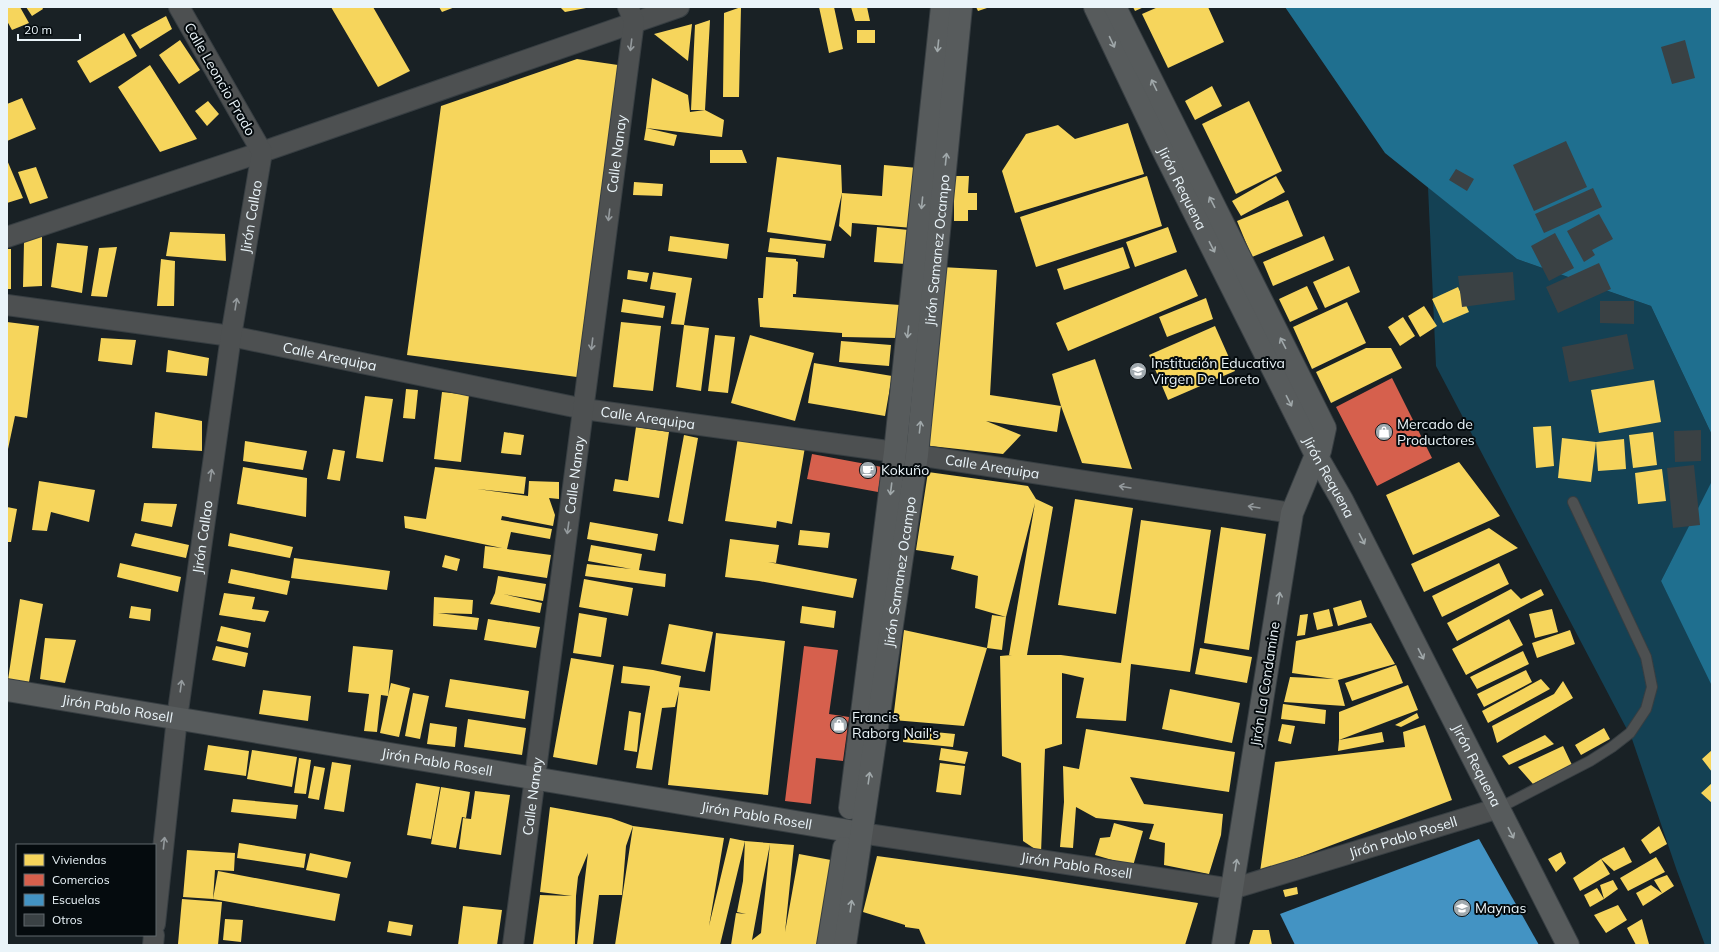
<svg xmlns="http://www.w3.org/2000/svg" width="1719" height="952" viewBox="0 0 1719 952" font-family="Mulish,sans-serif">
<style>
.green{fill:#144154}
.water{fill:#1f6f8f}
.homes{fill:#f6d55c;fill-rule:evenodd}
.shops{fill:#d6604d}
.schools{fill:#4393c3}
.building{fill:#3a4144}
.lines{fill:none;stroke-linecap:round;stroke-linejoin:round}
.lane-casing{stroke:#373e42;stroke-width:12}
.street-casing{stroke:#373e42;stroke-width:22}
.secondary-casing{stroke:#373e42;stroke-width:24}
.lane{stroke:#4d5051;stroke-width:10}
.street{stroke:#4d5051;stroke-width:20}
.secondary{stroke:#575b5c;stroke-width:22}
.oneway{stroke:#a0a8aa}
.oneway2{stroke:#949a9d}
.labels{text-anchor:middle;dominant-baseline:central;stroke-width:4;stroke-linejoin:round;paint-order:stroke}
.street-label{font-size:14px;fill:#eaf4f9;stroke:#050b0e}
.poi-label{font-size:14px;fill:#eaf4f9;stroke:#050b0e;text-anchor:start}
</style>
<rect width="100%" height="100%" fill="#192125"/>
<path class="green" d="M 1428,187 L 1517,259 L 1651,306 L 1712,435 L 1712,483 L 1661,581 L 1712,683 L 1712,945 L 1705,945 L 1677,871 L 1632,739 L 1436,366 Z"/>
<path class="water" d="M 1285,7 L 1712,7 L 1712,435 L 1651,306 L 1517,259 L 1385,153 Z
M 1712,481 L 1712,686 L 1661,581 Z"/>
<path class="homes" d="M 7,7 L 20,7 L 29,23 L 12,30 L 7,21 Z
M 26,7 L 42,7 L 43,9 L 32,16 Z
M 331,7 L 373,7 L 410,71 L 378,87 Z
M 439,7 L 455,7 L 442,12 Z
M 560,7 L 586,7 L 586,8 L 565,12 Z
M 741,7 L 739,97 L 723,97 L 724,13 Z
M 819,7 L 834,7 L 843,49 L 829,53 Z
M 851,7 L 867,7 L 870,21 L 855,21 Z
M 976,7 L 990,7 L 978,11 Z
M 1133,7 L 1144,7 L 1135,11 Z
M 1158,7 L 1208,7 L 1224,42 L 1168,68 L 1142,14 Z
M 166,16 L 172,29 L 140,49 L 131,35 Z
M 710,20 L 705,110 L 691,110 L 695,25 Z
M 692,24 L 688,61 L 654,34 Z
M 857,30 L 875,30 L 875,43 L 857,43 Z
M 124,33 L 137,56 L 90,83 L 77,61 Z
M 180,40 L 200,70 L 179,84 L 159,55 Z
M 577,59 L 618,65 L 577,377 L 407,355 L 441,106 Z
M 150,65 L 197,139 L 160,152 L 118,87 Z
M 652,78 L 688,95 L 690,112 L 705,110 L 724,120 L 722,137 L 646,128 Z
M 1212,86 L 1222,106 L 1195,120 L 1185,101 Z
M 22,98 L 36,129 L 7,141 L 7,104 Z
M 208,101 L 219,114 L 207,126 L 195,111 Z
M 1249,101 L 1282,171 L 1236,194 L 1202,124 Z
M 1128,123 L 1144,174 L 1015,213 L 1002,171 L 1026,134 L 1058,125 L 1075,139 Z
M 646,128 L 677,135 L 674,146 L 644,140 Z
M 710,150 L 742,150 L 747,163 L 710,163 Z
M 777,157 L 841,165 L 842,193 L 831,241 L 767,232 Z
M 7,160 L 23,198 L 7,203 Z
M 884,165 L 918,168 L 913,228 L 852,223 L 851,237 L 839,226 L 842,193 L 882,196 Z
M 36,167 L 48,198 L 30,204 L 18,172 Z
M 954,176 L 969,176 L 968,193 L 977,193 L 977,210 L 968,210 L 968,221 L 954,221 Z
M 1147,176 L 1162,226 L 1036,267 L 1020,217 Z
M 1276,176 L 1285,192 L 1241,216 L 1232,201 Z
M 634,182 L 663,184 L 662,196 L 633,195 Z
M 1288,200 L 1303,236 L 1252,257 L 1237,221 Z
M 877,227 L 909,230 L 906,264 L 874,262 Z
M 1168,227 L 1177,252 L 1135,267 L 1126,242 Z
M 170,232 L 225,234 L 226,261 L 166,256 Z
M 42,234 L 42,286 L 23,287 L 24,242 Z
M 670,236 L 729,244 L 727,259 L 668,251 Z
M 1324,236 L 1334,260 L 1273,286 L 1263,262 Z
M 770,238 L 826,244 L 824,258 L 768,252 Z
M 57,243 L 88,246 L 82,293 L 51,287 Z
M 117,247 L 107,297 L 91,296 L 99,248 Z
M 1123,247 L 1130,268 L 1064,290 L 1057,269 Z
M 7,249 L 11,249 L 11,289 L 7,289 Z
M 766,257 L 796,259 L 796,261 L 798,262 L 796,294 L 793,294 L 793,297 L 900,305 L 897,338 L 842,337 L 842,333 L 760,327 L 758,298 L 763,298 Z
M 161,259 L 175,261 L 174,306 L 157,306 Z
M 1349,266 L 1360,292 L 1325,308 L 1313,282 Z
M 941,267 L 997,270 L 990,395 L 1061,406 L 1052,374 L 1095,359 L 1132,469 L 1082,463 L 1061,406 L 1057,432 L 986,421 L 1021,435 L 1003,454 L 922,445 Z
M 1186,269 L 1198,296 L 1068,351 L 1056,323 Z
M 628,270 L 649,273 L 647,282 L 627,279 Z
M 653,272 L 692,278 L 684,325 L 671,324 L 676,293 L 650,289 Z
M 1307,286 L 1318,309 L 1290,322 L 1279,299 Z
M 1458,287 L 1469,312 L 1443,323 L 1432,299 Z
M 1206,298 L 1213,319 L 1167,337 L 1159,317 Z
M 623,299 L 665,306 L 663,318 L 621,312 Z
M 1347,302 L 1366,343 L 1312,369 L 1293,327 Z
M 1424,306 L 1437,326 L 1420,337 L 1408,316 Z
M 1403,317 L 1415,336 L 1400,346 L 1388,327 Z
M 7,322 L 39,326 L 27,418 L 15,416 L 8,449 Z
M 621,322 L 661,326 L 653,391 L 613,387 Z
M 684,325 L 709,328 L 701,391 L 676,387 Z
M 1215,326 L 1235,371 L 1168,400 L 1149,355 Z
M 715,335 L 735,337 L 728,393 L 708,391 Z
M 750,335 L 814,353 L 795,421 L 731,403 Z
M 101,338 L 136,340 L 132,365 L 98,361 Z
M 841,341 L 891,345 L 889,366 L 839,362 Z
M 1366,348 L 1391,348 L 1402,368 L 1331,403 L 1316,372 Z
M 168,350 L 209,358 L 207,376 L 166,372 Z
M 814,363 L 892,376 L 885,416 L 808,403 Z
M 1654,380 L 1661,422 L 1599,433 L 1591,390 Z
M 406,389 L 418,390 L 415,419 L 403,418 Z
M 442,392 L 469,395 L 461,462 L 434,459 Z
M 365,396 L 393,399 L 383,462 L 356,458 Z
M 155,412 L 202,421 L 202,451 L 152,448 Z
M 1551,426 L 1554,466 L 1536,468 L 1533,427 Z
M 636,427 L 669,432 L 659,498 L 613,491 L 615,479 L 628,481 Z
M 504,432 L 524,435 L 521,455 L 501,453 Z
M 1653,432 L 1657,465 L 1633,468 L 1629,435 Z
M 684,435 L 698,438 L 683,524 L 668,521 Z
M 738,437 L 805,447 L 792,524 L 777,521 L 776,528 L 725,521 Z
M 1562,438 L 1596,442 L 1591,482 L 1558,478 Z
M 1624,439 L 1626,469 L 1598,471 L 1596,442 Z
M 245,441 L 307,451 L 303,470 L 243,461 Z
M 333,449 L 345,451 L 340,481 L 327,479 Z
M 1459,462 L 1500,516 L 1413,555 L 1386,495 Z
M 243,467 L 307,478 L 306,517 L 237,504 Z
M 435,467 L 526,477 L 524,494 L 477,489 L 528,496 L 529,481 L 559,482 L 559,499 L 549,498 L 555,515 L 553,526 L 502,516 L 501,520 L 552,529 L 550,539 L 511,532 L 507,549 L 551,555 L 547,578 L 483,568 L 485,546 L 502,548 L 405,528 L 404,516 L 426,519 Z
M 1662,469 L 1666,501 L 1638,504 L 1635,473 Z
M 928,472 L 1028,486 L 1036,499 L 1053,507 L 1027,655 L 1061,655 L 1121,663 L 1141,520 L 1211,530 L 1190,672 L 1131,664 L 1126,721 L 1076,718 L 1084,678 L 1062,673 L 1062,744 L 1045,749 L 1041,853 L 1023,841 L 1021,763 L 1002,756 L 1000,656 L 1012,655 L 1009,655 L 1035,503 L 1006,617 L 1002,650 L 987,648 L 964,726 L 893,720 L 904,630 L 987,648 L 992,615 L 1006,617 L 975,608 L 978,576 L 951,569 L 954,556 L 916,550 Z
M 39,481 L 95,490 L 89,522 L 51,512 L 47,531 L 32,530 Z
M 1075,499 L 1133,508 L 1116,614 L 1058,605 Z
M 144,503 L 177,504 L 172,527 L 141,521 Z
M 7,507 L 17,509 L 11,542 L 7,542 Z
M 590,522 L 658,534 L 655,551 L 587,539 Z
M 1221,527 L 1266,534 L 1249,650 L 1204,643 Z
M 1489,528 L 1518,548 L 1424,592 L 1411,564 Z
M 800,530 L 830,533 L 828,548 L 798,545 Z
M 135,533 L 189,545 L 186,558 L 131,546 Z
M 230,533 L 293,547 L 290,558 L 228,546 Z
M 730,539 L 779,545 L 776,563 L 768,562 L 857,579 L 853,598 L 759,581 L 725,577 Z
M 591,545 L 642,554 L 639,570 L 666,574 L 665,587 L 585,576 L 587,564 L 631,569 L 588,561 Z
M 445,555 L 460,559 L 457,571 L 442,567 Z
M 294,558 L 390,571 L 387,590 L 291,578 Z
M 120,563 L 181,577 L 178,592 L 117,577 Z
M 1499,563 L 1509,584 L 1442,617 L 1432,596 Z
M 231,569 L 290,581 L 287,595 L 228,583 Z
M 498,576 L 546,584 L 543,601 L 503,594 L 542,603 L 540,613 L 490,604 L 495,593 Z
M 584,579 L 633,588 L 628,616 L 579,607 Z
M 1511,589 L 1521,599 L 1541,589 L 1544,595 L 1457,641 L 1447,623 Z
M 224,593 L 255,597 L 252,609 L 269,611 L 265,622 L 219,615 Z
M 434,597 L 473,600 L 472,614 L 438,613 L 479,618 L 477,630 L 433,626 Z
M 20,599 L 43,604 L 29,682 L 8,680 Z
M 1361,600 L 1367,617 L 1338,626 L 1333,608 Z
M 131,606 L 151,609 L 150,621 L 129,618 Z
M 802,606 L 836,611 L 834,628 L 800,623 Z
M 1329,609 L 1333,626 L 1317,630 L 1313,613 Z
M 1552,609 L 1558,632 L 1535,638 L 1529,614 Z
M 579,613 L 607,618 L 601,657 L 573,653 Z
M 1308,614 L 1305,635 L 1297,636 L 1300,615 Z
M 488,619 L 540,627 L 536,648 L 484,640 Z
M 1509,619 L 1523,645 L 1466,675 L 1452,649 Z
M 1371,623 L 1395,664 L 1338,680 L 1345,706 L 1284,702 L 1290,677 L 1334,679 L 1292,673 L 1296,641 Z
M 669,624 L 713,632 L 705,672 L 661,664 Z
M 221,626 L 251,633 L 248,648 L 217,641 Z
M 1570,630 L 1575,644 L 1537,658 L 1532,643 Z
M 716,633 L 785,641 L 768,795 L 668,785 L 679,690 L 675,707 L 662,708 L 652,770 L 636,768 L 650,686 L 621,683 L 623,666 L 653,670 L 681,676 L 679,687 L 710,691 Z
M 45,638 L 76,640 L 65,683 L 40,679 Z
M 216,646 L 248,653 L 245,667 L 212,660 Z
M 353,646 L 393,650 L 388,696 L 391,683 L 410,688 L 399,737 L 380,733 L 388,696 L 381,695 L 377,732 L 364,731 L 369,694 L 348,692 Z
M 1200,648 L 1252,657 L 1247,683 L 1195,674 Z
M 1523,651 L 1529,664 L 1477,689 L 1470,677 Z
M 571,658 L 614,665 L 597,765 L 553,757 Z
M 1396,665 L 1403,683 L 1352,701 L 1345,683 Z
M 1526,670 L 1532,682 L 1484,707 L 1477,694 Z
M 450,679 L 529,691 L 525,719 L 445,707 Z
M 1541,679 L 1550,689 L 1488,723 L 1482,711 Z
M 1563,681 L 1573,698 L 1497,743 L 1492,726 L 1554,694 Z
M 1408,685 L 1418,710 L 1339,740 L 1339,712 Z
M 1170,689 L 1240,703 L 1232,743 L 1162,729 Z
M 263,690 L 311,696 L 308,721 L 259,714 Z
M 413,693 L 429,696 L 420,739 L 405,736 Z
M 1283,704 L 1326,710 L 1325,724 L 1281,719 Z
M 629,711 L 641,713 L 637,752 L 624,750 Z
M 1417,713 L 1419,718 L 1401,727 L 1395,725 Z
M 468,719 L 526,728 L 522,755 L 464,747 Z
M 430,723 L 457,727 L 455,747 L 427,744 Z
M 1282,724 L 1295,726 L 1291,744 L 1278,741 Z
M 1425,725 L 1452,800 L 1260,872 L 1275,762 L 1405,747 L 1403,732 Z
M 1604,728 L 1610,739 L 1581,755 L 1575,745 Z
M 904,729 L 955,734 L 953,747 L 903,742 Z
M 1086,729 L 1235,752 L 1229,792 L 1130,777 L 1144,804 L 1223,814 L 1221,835 L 1209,874 L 1164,865 L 1165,843 L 1149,839 L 1154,824 L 1096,818 L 1076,807 L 1073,848 L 1060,847 L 1064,802 L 1063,766 L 1079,769 Z
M 1382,732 L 1384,742 L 1338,751 L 1339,740 Z
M 1545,735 L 1554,744 L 1509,765 L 1502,756 Z
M 208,745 L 249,751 L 246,776 L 204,770 Z
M 1563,746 L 1572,765 L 1533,784 L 1518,767 Z
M 941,748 L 968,752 L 965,764 L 939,760 Z
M 252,750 L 297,757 L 292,787 L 247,779 Z
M 1712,750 L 1712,772 L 1702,759 Z
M 299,758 L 311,760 L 306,794 L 294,793 Z
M 332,762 L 351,765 L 344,812 L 324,809 Z
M 940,763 L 965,766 L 961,795 L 936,792 Z
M 314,766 L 325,768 L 319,800 L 308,798 Z
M 416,783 L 440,787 L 431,839 L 407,835 Z
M 1712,783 L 1712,803 L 1701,793 Z
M 441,787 L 470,792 L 466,818 L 462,817 L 456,848 L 431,844 Z
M 475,791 L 510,795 L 501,855 L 459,849 L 463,818 L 471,819 Z
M 233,799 L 298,805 L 296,819 L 231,812 Z
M 550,807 L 611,818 L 633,826 L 724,838 L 709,926 L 730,838 L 745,841 L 794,845 L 785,932 L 799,854 L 831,860 L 818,945 L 731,945 L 736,913 L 746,914 L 737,912 L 743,881 L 745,841 L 720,945 L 615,945 L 633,826 L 626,846 L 622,895 L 599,895 L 593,945 L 577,945 L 588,853 L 578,877 L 576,896 L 575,945 L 533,945 L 540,895 L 572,896 L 540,892 ZM 770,844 L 761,933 L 752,940 L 762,885 Z
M 1114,823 L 1143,831 L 1133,866 L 1095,855 L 1100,838 L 1110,837 Z
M 1659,826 L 1667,844 L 1650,854 L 1641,840 Z
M 239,843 L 306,854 L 304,868 L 237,858 Z
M 1624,847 L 1632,862 L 1614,871 L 1601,859 Z
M 187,850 L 235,853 L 234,871 L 215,870 L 213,899 L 183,897 Z
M 1561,852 L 1566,863 L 1556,872 L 1548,859 Z
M 310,853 L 351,862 L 347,878 L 306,870 Z
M 877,856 L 1030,877 L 1198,903 L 1185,945 L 926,945 L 919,929 L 905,927 L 905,925 L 863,912 Z
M 1656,857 L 1665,872 L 1628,891 L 1620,878 Z
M 1601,859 L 1610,874 L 1580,891 L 1573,878 Z
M 218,871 L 340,894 L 335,921 L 213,899 Z
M 1667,875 L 1674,886 L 1643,906 L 1636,893 L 1651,885 L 1662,893 L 1654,880 Z
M 1613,880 L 1618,889 L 1604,899 L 1600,885 Z
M 1297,887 L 1298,894 L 1285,897 L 1283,890 Z
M 1597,888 L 1604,899 L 1590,907 L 1584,895 Z
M 182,899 L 222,902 L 218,945 L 178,944 Z
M 1618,905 L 1627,920 L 1606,933 L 1594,915 Z
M 463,906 L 502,910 L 497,945 L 458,945 Z
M 225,919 L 243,920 L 241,942 L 223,940 Z
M 1642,919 L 1649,944 L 1648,945 L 1636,945 L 1627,928 Z
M 389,921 L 413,925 L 411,936 L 387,932 Z
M 1253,930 L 1269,930 L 1272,945 L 1249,945 Z"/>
<path class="shops" d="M 1392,378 L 1432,458 L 1377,486 L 1336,407 Z
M 812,454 L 882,467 L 878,492 L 807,479 Z
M 804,646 L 838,650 L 829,714 L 849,717 L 843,761 L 816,758 L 811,804 L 785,801 Z"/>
<path class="schools" d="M 1479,839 L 1539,945 L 1295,945 L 1280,914 Z"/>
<path class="building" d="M 1685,40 L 1695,78 L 1672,84 L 1661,47 Z
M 1566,141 L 1587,187 L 1534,211 L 1513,165 Z
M 1456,169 L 1474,179 L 1467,191 L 1449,180 Z
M 1593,188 L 1602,207 L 1544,233 L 1535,214 Z
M 1599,214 L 1613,239 L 1592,250 L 1595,255 L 1584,262 L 1567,231 Z
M 1555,233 L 1574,268 L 1549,281 L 1531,246 Z
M 1599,263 L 1611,289 L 1558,313 L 1546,287 Z
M 1513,272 L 1515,300 L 1462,307 L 1458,276 Z
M 1600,301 L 1634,301 L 1634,324 L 1600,323 Z
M 1627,334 L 1634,369 L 1569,382 L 1562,347 Z
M 1701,430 L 1701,461 L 1675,462 L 1674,431 Z
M 1694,465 L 1700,525 L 1673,528 L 1667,468 Z"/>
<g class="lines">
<defs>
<path id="lane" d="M 1499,808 L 1590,761 L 1612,747 L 1630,733 L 1646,709 L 1652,687 L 1646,657 L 1573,502"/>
<g id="street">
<path d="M 7,237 L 262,152 L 679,7"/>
<path id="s1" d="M 7,305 L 231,336 L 584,409 L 917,455 L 1292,513"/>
<path id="s2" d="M 861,833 L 1232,889 L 1499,808"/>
<path id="s3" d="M 155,924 L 177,718 L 231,336 L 262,152 L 179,7"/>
<path d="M 153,945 L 154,935"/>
<path id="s4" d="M 513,945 L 634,21 L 628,7"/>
</g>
<g id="secondary">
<path id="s5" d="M 1095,7 L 1162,148 L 1316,455 L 1342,500 L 1568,945"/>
<path d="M 1115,7 L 1325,428 L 1320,451 L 1316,455 L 1292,513 L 1223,945"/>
<path id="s6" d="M 7,690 L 861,833"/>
<path d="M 850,808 L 895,452 L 942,7"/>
<path d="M 828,945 L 844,848"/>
<path id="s7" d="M 845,945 L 917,455 L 961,7"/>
</g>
</defs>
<use href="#lane" class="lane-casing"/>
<use href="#street" class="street-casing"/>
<use href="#secondary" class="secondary-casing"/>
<use href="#lane" class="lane"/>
<use href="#street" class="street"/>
<use href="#secondary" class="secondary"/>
</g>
<defs><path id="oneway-shaft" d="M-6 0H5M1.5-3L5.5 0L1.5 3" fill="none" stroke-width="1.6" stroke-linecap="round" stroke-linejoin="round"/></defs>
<g class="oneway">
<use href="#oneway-shaft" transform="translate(1112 42) rotate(65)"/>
<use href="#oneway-shaft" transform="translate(938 46) rotate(96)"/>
<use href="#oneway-shaft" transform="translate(1154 85) rotate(-116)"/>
<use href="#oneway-shaft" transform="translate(946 159) rotate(-84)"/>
<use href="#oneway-shaft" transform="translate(1212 202) rotate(-117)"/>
<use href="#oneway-shaft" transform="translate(922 203) rotate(96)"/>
<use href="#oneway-shaft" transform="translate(1212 247) rotate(63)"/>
<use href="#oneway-shaft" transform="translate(908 332) rotate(96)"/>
<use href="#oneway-shaft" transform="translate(1283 343) rotate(-117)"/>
<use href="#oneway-shaft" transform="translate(1289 401) rotate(63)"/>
<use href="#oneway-shaft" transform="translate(920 427) rotate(-84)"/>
<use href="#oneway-shaft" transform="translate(891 489) rotate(97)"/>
<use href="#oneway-shaft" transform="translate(1362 539) rotate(63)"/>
<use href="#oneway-shaft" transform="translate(1279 598) rotate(-81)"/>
<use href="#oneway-shaft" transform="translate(1421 654) rotate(63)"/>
<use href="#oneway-shaft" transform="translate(869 778) rotate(-82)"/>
<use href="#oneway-shaft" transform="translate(1511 833) rotate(63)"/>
<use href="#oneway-shaft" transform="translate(1236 865) rotate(-81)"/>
<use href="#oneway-shaft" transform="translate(851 906) rotate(-82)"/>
</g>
<g class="oneway2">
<use href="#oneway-shaft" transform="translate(631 45) rotate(97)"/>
<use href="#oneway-shaft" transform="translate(609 215) rotate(97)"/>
<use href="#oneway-shaft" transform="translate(236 304) rotate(-81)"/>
<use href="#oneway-shaft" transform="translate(592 344) rotate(97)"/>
<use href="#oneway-shaft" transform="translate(211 475) rotate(-82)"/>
<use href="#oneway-shaft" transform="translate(1125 487) rotate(-171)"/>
<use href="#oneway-shaft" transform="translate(1254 507) rotate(-171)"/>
<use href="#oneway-shaft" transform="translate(568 528) rotate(98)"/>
<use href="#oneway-shaft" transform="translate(181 686) rotate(-82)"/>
<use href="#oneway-shaft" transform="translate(164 843) rotate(-84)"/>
</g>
<defs>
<symbol id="school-disc" viewBox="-11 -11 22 22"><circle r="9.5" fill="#a1aaaf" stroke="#050b0e"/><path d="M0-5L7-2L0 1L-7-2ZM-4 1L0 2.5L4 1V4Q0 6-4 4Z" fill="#fff"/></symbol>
<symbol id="shop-disc" viewBox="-11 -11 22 22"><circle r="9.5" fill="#a1aaaf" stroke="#050b0e"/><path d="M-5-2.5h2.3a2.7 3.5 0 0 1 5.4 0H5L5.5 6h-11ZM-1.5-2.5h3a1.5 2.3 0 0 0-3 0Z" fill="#fff"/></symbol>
<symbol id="cafe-disc" viewBox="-11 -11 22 22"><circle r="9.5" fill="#a1aaaf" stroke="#050b0e"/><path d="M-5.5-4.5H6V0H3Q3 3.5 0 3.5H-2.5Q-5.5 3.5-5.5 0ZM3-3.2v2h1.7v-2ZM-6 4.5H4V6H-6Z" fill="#fff"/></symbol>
</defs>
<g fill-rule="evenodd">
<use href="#school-disc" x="1128" y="361" width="20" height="20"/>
<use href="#shop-disc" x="1374" y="422" width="20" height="20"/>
<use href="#cafe-disc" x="858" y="460" width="20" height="20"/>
<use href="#shop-disc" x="829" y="715" width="20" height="20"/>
<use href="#school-disc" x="1452" y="898" width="20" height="20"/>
</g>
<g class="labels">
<g class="street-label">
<text transform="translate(220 79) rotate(60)">Calle Leoncio Prado</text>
<text stroke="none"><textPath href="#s4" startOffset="798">Calle Nanay</textPath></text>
<text stroke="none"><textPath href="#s5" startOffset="201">Jirón Requena</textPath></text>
<text stroke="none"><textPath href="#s3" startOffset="714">Jirón Callao</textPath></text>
<text stroke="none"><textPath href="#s7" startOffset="701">Jirón Samanez Ocampo</textPath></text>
<text stroke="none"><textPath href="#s1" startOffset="327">Calle Arequipa</textPath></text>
<text stroke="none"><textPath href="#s1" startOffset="651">Calle Arequipa</textPath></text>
<text stroke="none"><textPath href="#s1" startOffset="999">Calle Arequipa</textPath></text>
<text stroke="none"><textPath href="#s4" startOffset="474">Calle Nanay</textPath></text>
<text stroke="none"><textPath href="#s5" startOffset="525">Jirón Requena</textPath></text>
<text stroke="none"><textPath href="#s3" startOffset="390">Jirón Callao</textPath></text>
<text stroke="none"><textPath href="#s7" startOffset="377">Jirón Samanez Ocampo</textPath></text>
<text transform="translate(1265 684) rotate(-81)">Jirón La Condamine</text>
<text stroke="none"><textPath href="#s6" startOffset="112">Jirón Pablo Rosell</textPath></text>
<text stroke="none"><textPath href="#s6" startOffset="436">Jirón Pablo Rosell</textPath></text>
<text stroke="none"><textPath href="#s5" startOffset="849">Jirón Requena</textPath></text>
<text stroke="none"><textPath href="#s4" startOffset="150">Calle Nanay</textPath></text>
<text stroke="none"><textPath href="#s6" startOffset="760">Jirón Pablo Rosell</textPath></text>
<text stroke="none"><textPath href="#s2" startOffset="554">Jirón Pablo Rosell</textPath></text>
<text stroke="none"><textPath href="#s2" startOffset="218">Jirón Pablo Rosell</textPath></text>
</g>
<g class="poi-label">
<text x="1151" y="363">Institución Educativa<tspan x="1151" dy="16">Virgen De Loreto</tspan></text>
<text x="1397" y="424">Mercado de<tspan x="1397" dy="16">Productores</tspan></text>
<text x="881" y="470">Kokuño</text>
<text x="852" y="717">Francis<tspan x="852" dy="16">Raborg Nail's</tspan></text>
<text x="1475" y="908">Maynas</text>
</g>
</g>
<rect width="1719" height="952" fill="none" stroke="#eaf4f9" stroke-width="16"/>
<rect x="16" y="844" width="140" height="92" fill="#050b0e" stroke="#61686c"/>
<rect x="24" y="854" width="20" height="12" fill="#f6d55c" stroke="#61686c"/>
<text x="52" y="864" font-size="12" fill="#eaf4f9">Viviendas</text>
<rect x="24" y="874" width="20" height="12" fill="#d6604d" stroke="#61686c"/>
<text x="52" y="884" font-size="12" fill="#eaf4f9">Comercios</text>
<rect x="24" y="894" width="20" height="12" fill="#4393c3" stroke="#61686c"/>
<text x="52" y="904" font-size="12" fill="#eaf4f9">Escuelas</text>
<rect x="24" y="914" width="20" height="12" fill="#3a4144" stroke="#61686c"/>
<text x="52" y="924" font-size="12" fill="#eaf4f9">Otros</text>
<path d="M18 34v6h62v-6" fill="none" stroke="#eaf4f9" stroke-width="2"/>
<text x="24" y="34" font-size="12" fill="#eaf4f9" stroke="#050b0e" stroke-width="3" paint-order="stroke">20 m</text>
</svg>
